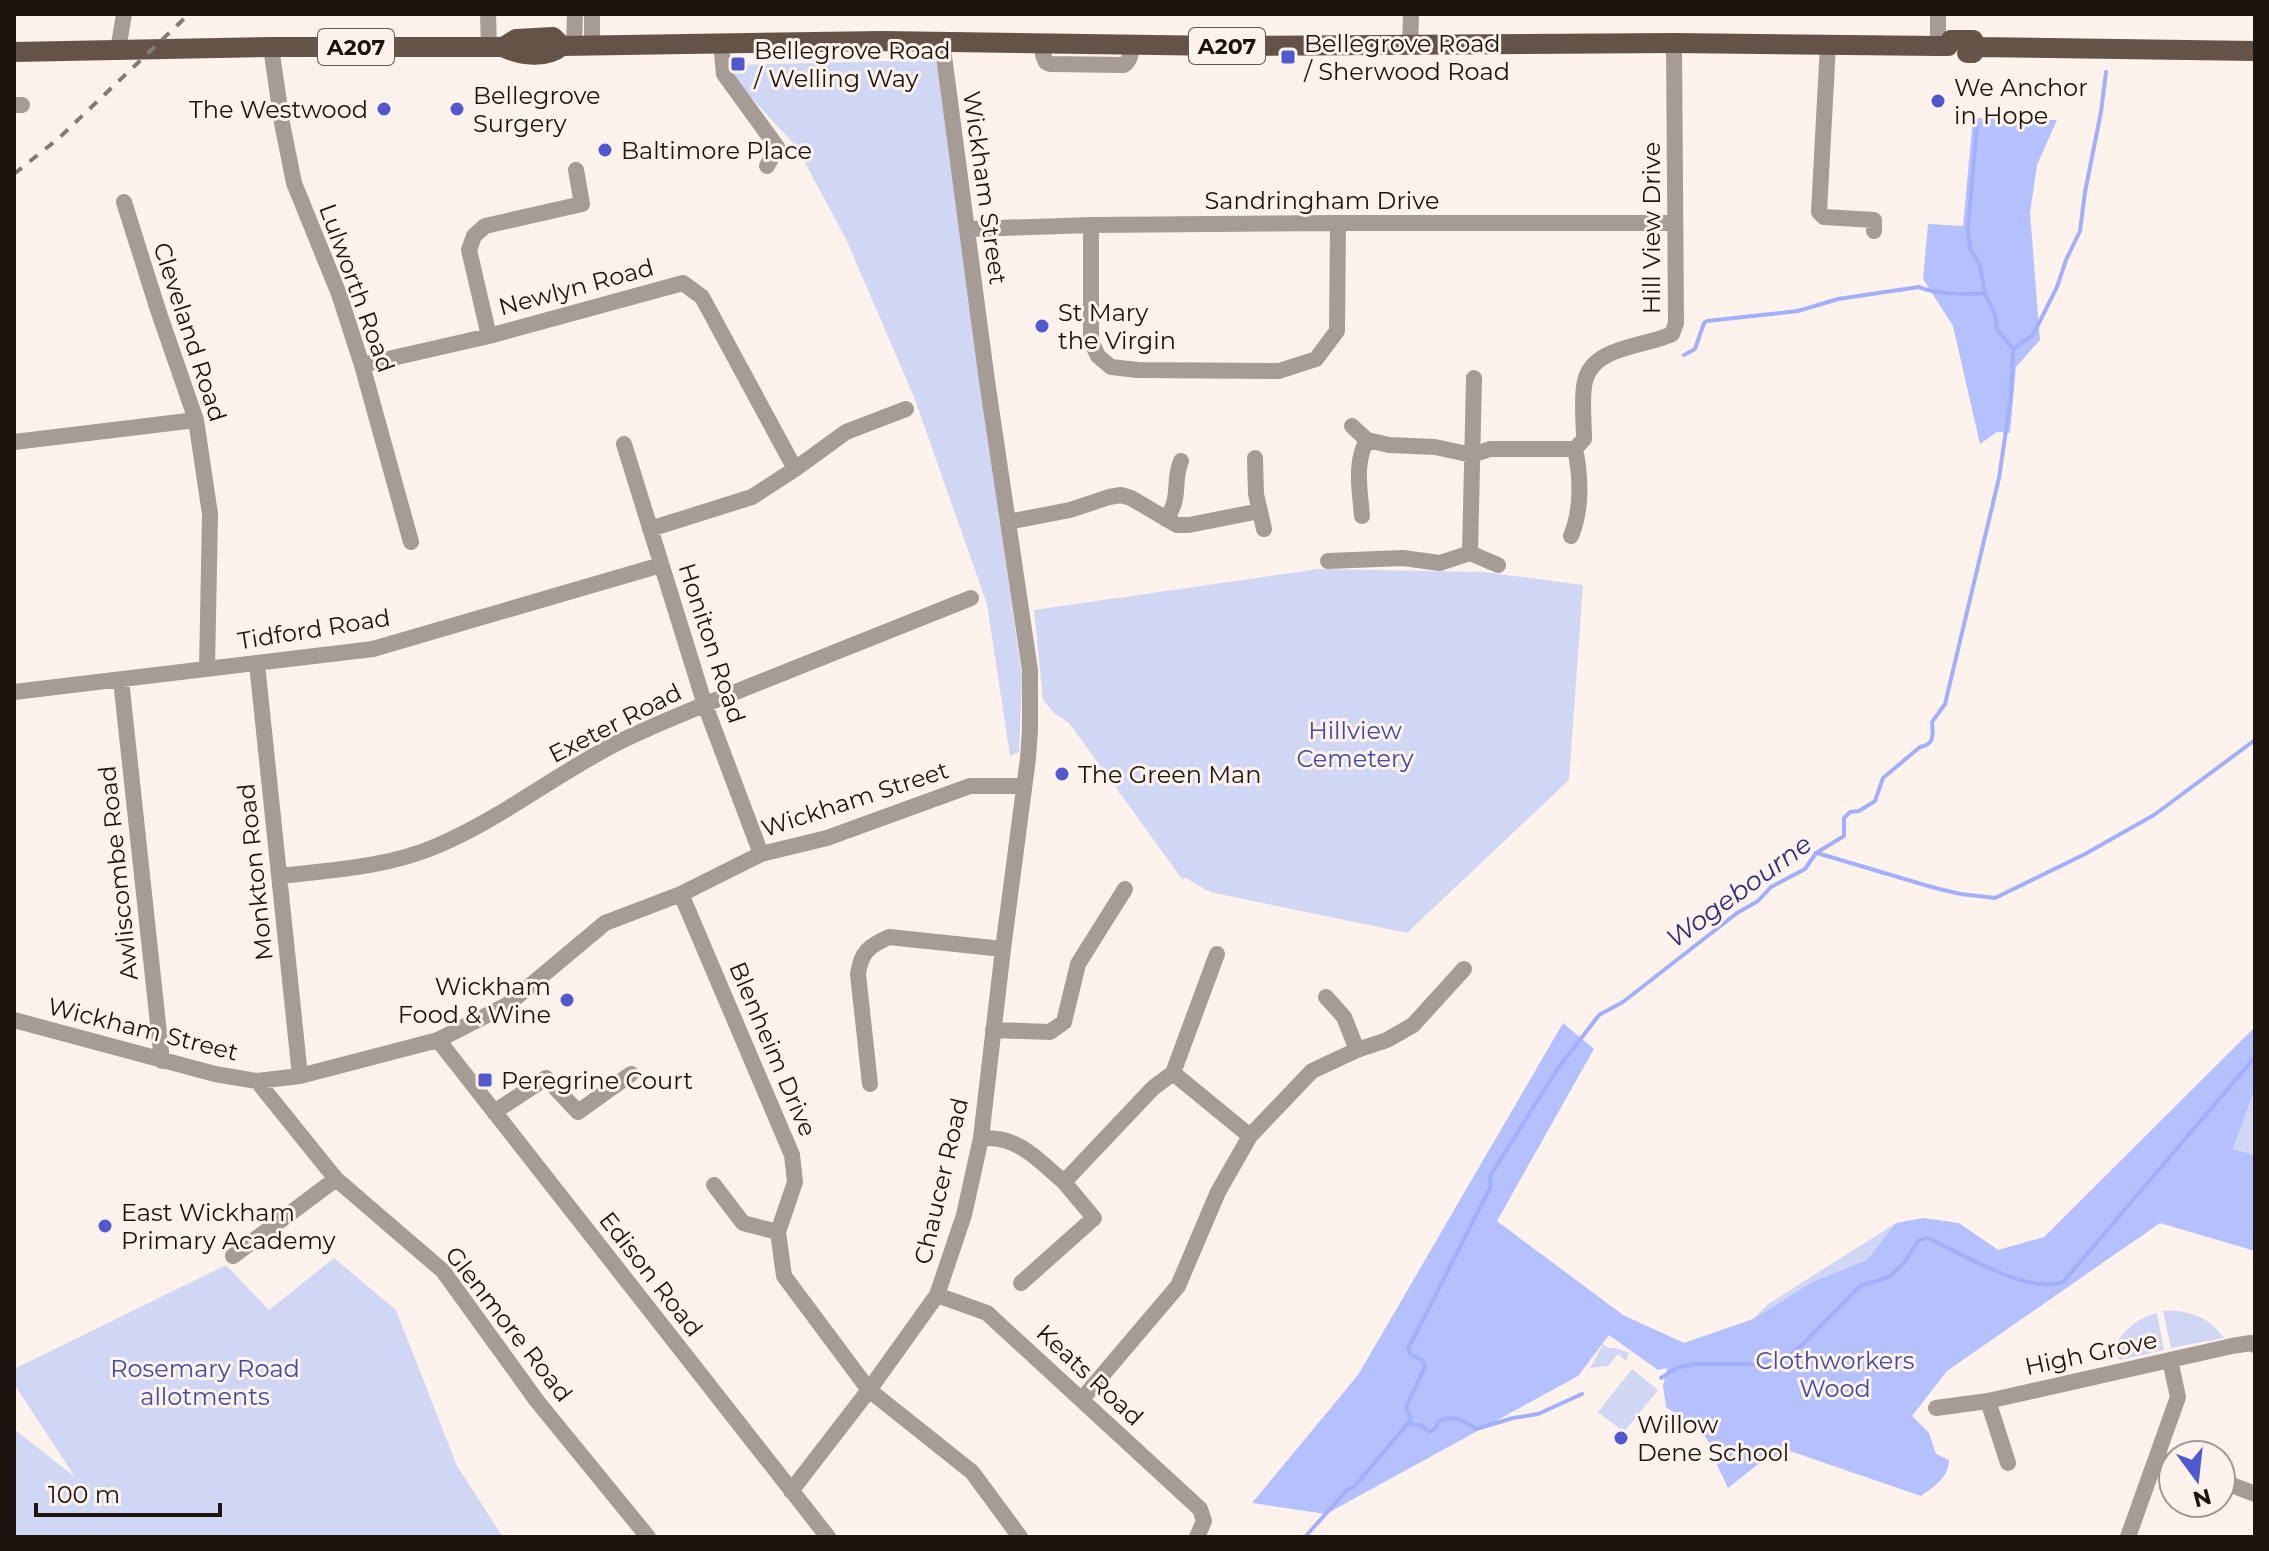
<svg xmlns="http://www.w3.org/2000/svg" width="2269" height="1551" viewBox="0 0 2269 1551" font-family="Montserrat,sans-serif">
<style>
.green{fill:#d0d7f4}
.forest{fill:#b5c1fe}
.lines{fill:none;stroke-linecap:round;stroke-linejoin:round}
.stream{stroke:#a2b0fb;stroke-width:4}
.minor{stroke:#a79b95;stroke-width:16}
.major{stroke:#665348;stroke-width:20}
.rail{stroke:#857b75;stroke-width:4;stroke-dasharray:10 10;stroke-linecap:butt}
.poi-dot{fill:#5159cf;stroke:#fdf2ec;stroke-width:3}
.labels{text-anchor:middle;dominant-baseline:central;stroke-width:6;stroke-linejoin:round;paint-order:stroke}
.shield{fill:#fdf2ec;stroke:#605751;stroke-width:2}
.shield-label{font-size:22px;font-weight:bold;fill:#1d140f}
.poi-label{font-size:24px;fill:#1d140f;stroke:#fdf2ec;text-anchor:start}
.street-label{font-size:24px;fill:#1d140f;stroke:#fdf2ec}
.park-label{font-size:24px;fill:#424aa1;stroke:#fdf2ec}
.water-label{font-size:26px;font-style:italic;fill:#2b2d81;stroke:#fdf2ec}
</style>
<rect width="100%" height="100%" fill="#fdf2ec"/>
<path class="green" d="M 929,60 L 939,63 L 978,369 L 1022,676 L 1019,752 L 1010,756 L 987,604 L 914,397 L 846,239 L 796,146 L 729,74 L 732,65 Z
M 1318,569 L 1483,572 L 1583,585 L 1569,780 L 1407,933 L 1210,892 L 1186,878 L 1182,879 L 1069,723 L 1054,713 L 1043,700 L 1034,610 Z
M 2255,1089 L 2255,1155 L 2233,1149 Z
M 1896,1223 L 1868,1260 L 1814,1281 L 1753,1319 L 1768,1304 Z
M 334,1258 L 396,1310 L 457,1466 L 503,1537 L 14,1537 L 14,1429 L 75,1477 L 14,1384 L 14,1369 L 226,1265 L 269,1310 Z
M 2163,1311 C 2188,1309 2209,1317 2224,1338 L 2171,1348 Z
M 2157,1313 L 2164,1350 L 2120,1360 L 2113,1351 C 2121,1331 2137,1318 2157,1313 Z
M 1603,1344 L 1609,1348 L 1616,1348 L 1629,1353 L 1626,1361 L 1618,1354 L 1608,1366 L 1590,1368 Z
M 1632,1369 L 1658,1390 L 1624,1432 L 1598,1412 Z"/>
<path class="forest" d="M 1973,118 L 2057,120 L 2037,165 L 2030,213 L 2040,340 L 2016,367 L 2010,433 L 1997,432 L 1980,444 L 1953,326 L 1923,279 L 1928,224 L 1963,226 Z
M 1563,1023 L 1594,1049 L 1497,1221 L 1623,1315 L 1684,1343 L 1753,1319 L 1814,1281 L 1867,1260 L 1896,1223 L 1923,1218 L 1959,1223 L 1998,1250 L 2044,1237 L 2255,1027 L 2255,1089 L 2233,1149 L 2255,1155 L 2255,1251 L 2160,1223 L 1947,1371 L 1912,1416 L 1929,1433 L 1936,1454 L 1949,1460 C 1949,1477 1934,1487 1921,1496 L 1787,1450 L 1757,1465 L 1728,1488 L 1717,1465 L 1714,1449 L 1700,1430 L 1666,1407 L 1663,1386 L 1667,1368 L 1658,1370 L 1609,1335 L 1578,1376 L 1326,1514 L 1252,1503 L 1358,1375 Z"/>
<g class="lines">
<path class="stream" d="M 1977,124 L 1968,229 L 1970,248 L 1980,266 L 1985,293 L 1995,315 L 1997,329 L 2013,349
M 1684,355 L 1695,349 L 1704,323 L 1707,321 L 1798,311 L 1838,299 L 1919,287 C 1933,294 1968,295 1985,293
M 1817,853 L 1935,888 L 1961,894 L 1995,898 L 2085,854 L 2154,815 L 2255,740
M 1661,1378 L 1677,1368 L 1694,1364 L 1761,1364 L 1786,1357 L 1803,1344 L 1860,1286 L 1889,1277 L 1904,1263 L 1919,1240 L 1928,1238 C 1960,1253 2029,1295 2063,1282 L 2255,1057
M 1408,1424 L 1421,1425 L 1429,1432 L 1436,1428 L 1438,1422 C 1453,1414 1463,1420 1476,1429 L 1513,1418 L 1538,1414 L 1582,1394
M 1305,1537 L 1347,1490 L 1355,1486 L 1409,1422 L 1411,1418 L 1406,1407 L 1425,1367 L 1423,1361 L 1410,1354 L 1408,1349 L 1491,1186 L 1490,1176 L 1556,1071 L 1599,1015 L 1623,1002 L 1737,913 L 1758,901 L 1771,887 L 1805,869 L 1816,853 L 1844,836 L 1844,818 L 1850,812 L 1859,811 L 1875,801 L 1883,778 L 1920,747 C 1935,744 1933,735 1932,722 L 1945,704 L 1999,478 L 2011,396 L 2013,349 L 2033,335 L 2057,287 L 2066,260 L 2080,231 L 2085,192 L 2101,112 L 2106,72"/>
<path class="minor" d="M 488,14 L 489,47
M 592,14 L 592,45
M 1938,14 L 1938,46
M 721,43 L 724,74 L 777,147 L 767,166
M 1043,43 L 1043,55 L 1046,62 L 1050,64 L 1124,65 C 1131,59 1131,53 1132,44
M 1828,44 L 1819,212 L 1824,217 L 1874,220 L 1874,231
M 574,46 L 575,14
M 1410,46 L 1411,14
M 271,47 L 282,123 L 294,183 L 339,294 L 362,365 L 411,542
M 118,50 L 124,14
M 14,105 L 22,105
M 124,202 L 158,310 L 196,420 L 210,514 L 207,669
M 1091,225 L 1091,341 L 1098,356 L 1111,367 L 1138,370 L 1279,371 L 1316,359 L 1337,331 L 1338,223
M 968,229 L 1091,225 L 1338,223 L 1675,223
M 489,336 L 469,250 L 474,236 L 485,226 L 582,204 L 576,170
M 362,365 L 489,336 L 683,283 L 702,297 L 795,469
M 1352,426 L 1367,440 L 1389,445 L 1435,447 L 1472,455 L 1490,449 L 1575,449 L 1584,439 C 1584,422 1581,397 1585,381 C 1593,346 1645,347 1672,334 L 1676,323 L 1674,43
M 14,442 L 196,420
M 624,444 L 705,705 L 761,854
M 1255,458 L 1256,494 L 1264,529
M 1362,516 C 1360,491 1354,463 1367,440
M 1166,519 C 1182,497 1172,483 1181,461
M 1008,522 L 1070,510 L 1109,497 L 1121,495 L 1131,498 L 1177,525 L 1189,525 L 1260,511
M 650,529 L 752,497 L 795,469 L 846,432 L 906,409
M 1571,536 C 1582,510 1581,476 1575,449
M 1470,553 L 1498,565
M 1328,561 L 1403,558 L 1440,563 L 1470,553 L 1474,378
M 257,664 L 300,1076
M 121,680 L 162,1061
M 14,692 L 373,649 L 661,565
M 279,876 C 334,870 389,867 439,845 C 504,817 560,771 623,740 C 669,718 716,700 763,681 C 832,654 901,626 971,598
M 681,894 L 792,1155 L 795,1182 L 778,1232 L 784,1276 L 869,1390 L 972,1472 L 1020,1537
M 1326,997 L 1344,1017 L 1357,1050
M 14,1020 L 215,1074 L 257,1081 L 300,1076 L 438,1040 L 507,1005 L 605,923 L 681,894 L 761,854 L 827,838 L 970,786 L 1024,786
M 993,1030 L 1050,1032 L 1064,1022 L 1078,964 L 1125,889
M 438,1040 L 828,1537
M 1173,1073 L 1217,954
M 257,1081 L 336,1179 L 443,1271 L 537,1401 L 648,1537
M 870,1084 L 858,974 C 861,952 869,946 889,937 L 1003,949
M 494,1112 L 546,1078 L 578,1112 L 631,1074
M 981,1138 C 990,1138 999,1138 1007,1141 C 1029,1148 1047,1168 1064,1182 L 1153,1088 L 1173,1073 L 1250,1136
M 714,1185 L 743,1223 L 778,1232
M 233,1256 L 336,1179
M 1021,1283 L 1094,1218 L 1064,1182
M 937,1295 L 987,1313 L 1200,1509 L 1204,1521 L 1197,1537
M 1082,1399 L 1178,1286 L 1218,1192 L 1250,1136 L 1312,1071 L 1357,1050 L 1387,1040 L 1413,1025 L 1464,969
M 1988,1401 L 2008,1463
M 1936,1408 L 1988,1401 L 2232,1346 L 2251,1343 L 2255,1345
M 2158,1458 L 2173,1463
M 2221,1481 L 2255,1494
M 791,1491 L 869,1390 L 937,1295 L 964,1215 L 981,1138 L 1003,949 L 1028,758 L 1030,730 L 1030,670 L 987,381 L 942,41
M 2128,1537 L 2178,1397 L 2170,1360"/>
<path class="major" d="M 503,47 L 516,39 L 553,37 L 562,46
M 14,52 L 271,47 L 503,47 C 521,56 546,59 562,46 L 882,41 L 1224,46 L 1674,43 L 1938,46 L 1948,46 L 1951,40 L 1973,40 L 1977,47
M 1967,53 L 1973,53 L 1977,47 L 2255,51"/>
<path class="rail" d="M 14,174 L 59,138 L 189,14"/>
</g>
<g class="poi-dot">
<rect x="1280" y="49" width="16" height="16" rx="4"/>
<rect x="730" y="56" width="16" height="16" rx="4"/>
<circle cx="1938" cy="101" r="8"/>
<circle cx="384" cy="109" r="8"/>
<circle cx="457" cy="109" r="8"/>
<circle cx="605" cy="150" r="8"/>
<circle cx="1042" cy="326" r="8"/>
<circle cx="1062" cy="774" r="8"/>
<circle cx="567" cy="1000" r="8"/>
<rect x="477" y="1072" width="16" height="16" rx="4"/>
<circle cx="105" cy="1226" r="8"/>
<circle cx="1621" cy="1438" r="8"/>
</g>
<g class="labels">
<g class="shield">
<rect x="1189" y="28" width="76" height="36" rx="6"/>
<rect x="318" y="29" width="76" height="36" rx="6"/>
</g>
<g class="shield-label">
<text x="1227" y="46">A207</text>
<text x="356" y="47">A207</text>
</g>
<g class="poi-label">
<text x="1304" y="43">Bellegrove Road<tspan x="1304" dy="28">/ Sherwood Road</tspan></text>
<text x="754" y="50">Bellegrove Road<tspan x="754" dy="28">/ Welling Way</tspan></text>
<text x="1954" y="87">We Anchor<tspan x="1954" dy="28">in Hope</tspan></text>
<text x="473" y="95">Bellegrove<tspan x="473" dy="28">Surgery</tspan></text>
<text x="368" y="109" text-anchor="end">The Westwood</text>
<text x="621" y="150">Baltimore Place</text>
<text x="1058" y="312">St Mary<tspan x="1058" dy="28">the Virgin</tspan></text>
<text x="1078" y="774">The Green Man</text>
<text x="551" y="986" text-anchor="end">Wickham<tspan x="551" dy="28">Food &amp; Wine</tspan></text>
<text x="501" y="1080">Peregrine Court</text>
<text x="121" y="1212">East Wickham<tspan x="121" dy="28">Primary Academy</tspan></text>
<text x="1637" y="1424">Willow<tspan x="1637" dy="28">Dene School</tspan></text>
</g>
<g class="street-label">
<text transform="translate(985 188) rotate(82)">Wickham Street</text>
<text x="1322" y="200">Sandringham Drive</text>
<text transform="translate(1651 228) rotate(-90)">Hill View Drive</text>
<text transform="translate(576 287) rotate(-15)">Newlyn Road</text>
<text transform="translate(357 288) rotate(70)">Lulworth Road</text>
<text transform="translate(190 332) rotate(72)">Cleveland Road</text>
<text transform="translate(314 629) rotate(-9)">Tidford Road</text>
<text transform="translate(712 643) rotate(72)">Honiton Road</text>
<text transform="translate(615 723) rotate(-27)">Exeter Road</text>
<text transform="translate(855 799) rotate(-18)">Wickham Street</text>
<text transform="translate(255 872) rotate(-96)">Monkton Road</text>
<text transform="translate(118 873) rotate(-96)">Awliscombe Road</text>
<text transform="translate(143 1029) rotate(14)">Wickham Street</text>
<text transform="translate(773 1049) rotate(67)">Blenheim Drive</text>
<text transform="translate(941 1181) rotate(-77)">Chaucer Road</text>
<text transform="translate(651 1274) rotate(52)">Edison Road</text>
<text transform="translate(509 1324) rotate(52)">Glenmore Road</text>
<text transform="translate(2091 1353) rotate(-12)">High Grove</text>
<text transform="translate(1090 1375) rotate(43)">Keats Road</text>
</g>
<g class="park-label">
<text x="1355" y="730">Hillview<tspan x="1355" dy="28">Cemetery</tspan></text>
<text x="1835" y="1360">Clothworkers<tspan x="1835" dy="28">Wood</tspan></text>
<text x="205" y="1368">Rosemary Road<tspan x="205" dy="28">allotments</tspan></text>
</g>
<g class="water-label">
<text transform="translate(1739 891) rotate(-36)">Wogebourne</text>
</g>
</g>
<rect width="2269" height="1551" fill="none" stroke="#1d140f" stroke-width="32"/>
<g transform="translate(2197 1479) rotate(165)"><circle r="38" fill="#fdf2ec" stroke="#a39994" stroke-width="2"/>
<path d="M0-6L14 30L0 20L-14 30Z" fill="#5159cf"/>
<text y="-12" font-size="22" font-weight="bold" text-anchor="middle" fill="#1d140f">N</text>
</g>
<path d="M36 1503v12h184v-12" fill="none" stroke="#1d140f" stroke-width="4"/>
<text x="48" y="1503" font-size="24" fill="#1d140f" stroke="#fdf2ec" stroke-width="6" paint-order="stroke">100 m</text>
</svg>
